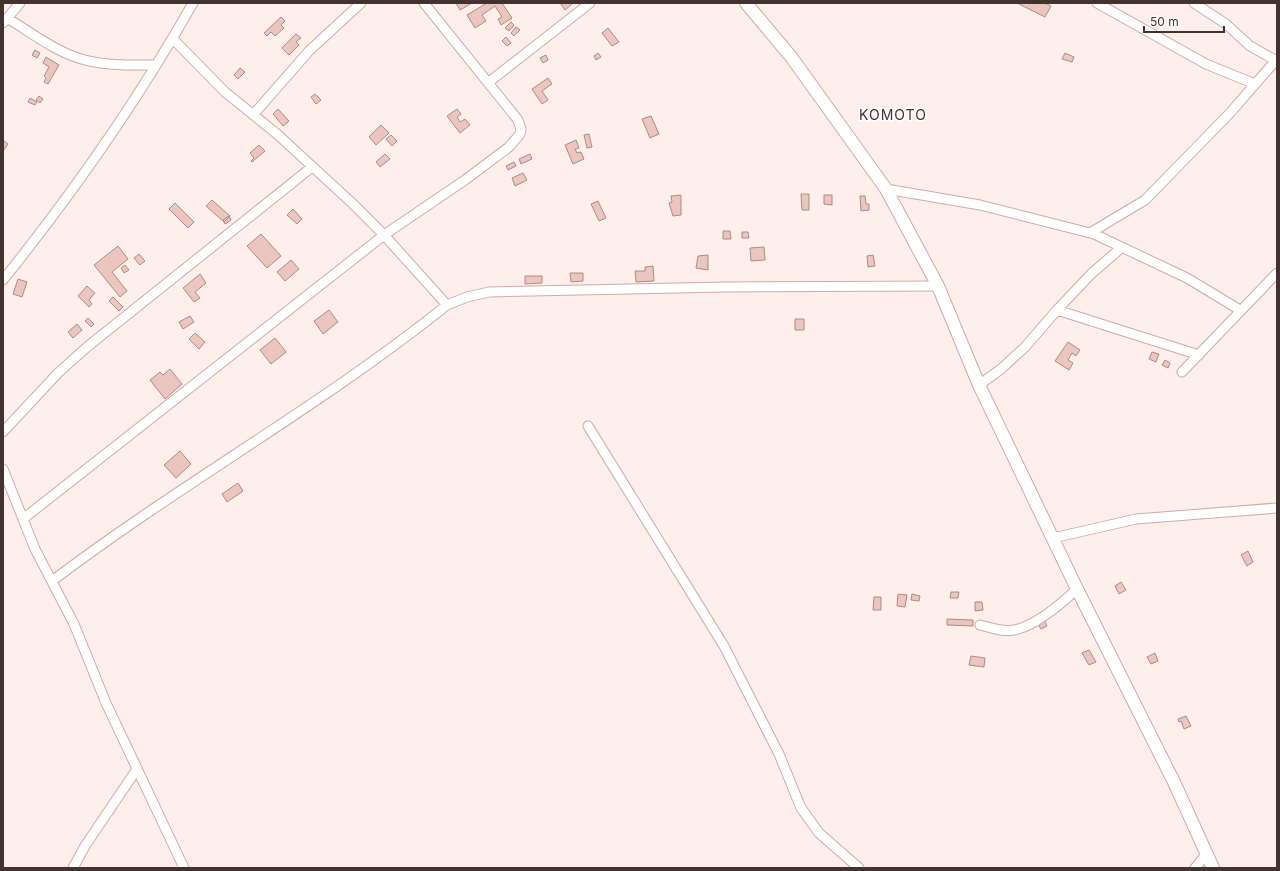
<svg xmlns="http://www.w3.org/2000/svg" width="1280" height="871" viewBox="0 0 1280 871" font-family="Inter,sans-serif">
<style>
.building{fill:#ebc5bf;stroke:#ae8a85}
.lines{fill:none;stroke-linecap:round;stroke-linejoin:round}
.minor-casing{stroke:#d0aaa5;stroke-width:11}
.tertiary-casing{stroke:#d0aaa5;stroke-width:14}
.minor{stroke:#fff;stroke-width:9}
.tertiary{stroke:#fff;stroke-width:12}
.labels{text-anchor:middle;dominant-baseline:central;stroke-width:3.5;stroke-linejoin:round;paint-order:stroke}
.quarter-label{font-size:14px;letter-spacing:1px;fill:#423230;stroke:#fff}
</style>
<rect width="100%" height="100%" fill="#ffefec"/>
<path class="building" d="M 456,3 L 472,3 L 460,10 Z
M 487,3 L 502,3 L 512,18 L 501,25 L 498,19 L 502,17 L 495,6 L 482,15 L 486,21 L 475,28 L 467,15 Z
M 560,3 L 571,3 L 572,4 L 565,10 Z
M 1017,3 L 1045,3 L 1051,6 L 1045,17 Z
M 281,17 L 285,21 L 281,25 L 284,28 L 275,36 L 271,32 L 267,36 L 264,33 Z
M 511,22 L 514,25 L 509,31 L 505,28 Z
M 516,27 L 520,30 L 514,36 L 511,33 Z
M 608,28 L 619,42 L 612,46 L 602,33 Z
M 296,34 L 301,38 L 296,42 L 299,45 L 289,55 L 282,48 Z
M 506,37 L 511,43 L 507,46 L 502,41 Z
M 35,50 L 40,53 L 37,58 L 32,55 Z
M 598,53 L 601,57 L 596,60 L 594,56 Z
M 1065,53 L 1074,57 L 1072,62 L 1062,59 Z
M 546,55 L 548,60 L 543,63 L 540,58 Z
M 46,57 L 59,65 L 48,84 L 44,82 L 46,78 L 44,76 L 49,67 L 43,63 Z
M 240,68 L 245,72 L 238,79 L 234,75 Z
M 548,78 L 552,84 L 542,91 L 548,100 L 542,104 L 532,89 Z
M 315,94 L 321,100 L 316,104 L 311,97 Z
M 39,96 L 43,99 L 40,103 L 36,100 Z
M 30,98 L 37,102 L 35,105 L 28,102 Z
M 278,109 L 289,121 L 283,126 L 273,114 Z
M 457,109 L 461,114 L 457,117 L 460,122 L 465,119 L 470,125 L 460,133 L 447,116 Z
M 651,116 L 659,134 L 650,138 L 642,119 Z
M 381,125 L 389,133 L 376,145 L 369,137 Z
M 589,134 L 592,147 L 587,148 L 584,135 Z
M 391,135 L 397,141 L 392,146 L 386,139 Z
M 3,140 L 8,144 L 4,150 L 3,150 Z
M 576,140 L 579,148 L 575,149 L 577,153 L 581,152 L 584,159 L 573,164 L 565,145 Z
M 259,145 L 265,151 L 252,162 L 251,161 L 254,158 L 250,153 Z
M 385,154 L 390,159 L 380,167 L 376,162 Z
M 530,154 L 532,159 L 521,164 L 519,159 Z
M 514,162 L 516,166 L 508,170 L 506,166 Z
M 523,173 L 527,180 L 515,186 L 512,178 Z
M 801,194 L 809,194 L 809,210 L 802,210 Z
M 681,195 L 681,215 L 673,216 L 669,203 L 672,202 L 671,196 Z
M 824,195 L 832,195 L 832,205 L 824,204 Z
M 860,196 L 865,196 L 866,204 L 869,204 L 869,210 L 861,211 Z
M 212,200 L 230,216 L 224,222 L 206,206 Z
M 598,201 L 606,218 L 599,221 L 591,204 Z
M 175,203 L 194,222 L 188,228 L 169,209 Z
M 293,209 L 302,219 L 297,224 L 287,215 Z
M 229,216 L 231,220 L 225,224 L 223,220 Z
M 723,231 L 730,231 L 731,239 L 723,239 Z
M 742,232 L 748,232 L 749,238 L 742,238 Z
M 261,234 L 281,256 L 267,268 L 247,246 Z
M 118,246 L 128,259 L 112,272 L 127,291 L 120,297 L 94,265 Z
M 764,247 L 765,260 L 751,261 L 750,248 Z
M 139,254 L 145,261 L 140,265 L 134,258 Z
M 708,255 L 708,270 L 696,268 L 698,256 Z
M 873,255 L 875,266 L 868,267 L 867,256 Z
M 291,260 L 299,269 L 285,281 L 277,272 Z
M 125,265 L 129,270 L 124,273 L 121,268 Z
M 653,266 L 654,281 L 636,282 L 635,271 L 645,271 L 645,267 Z
M 570,273 L 583,273 L 583,281 L 571,282 Z
M 200,274 L 206,283 L 195,292 L 200,298 L 194,302 L 183,288 Z
M 525,276 L 542,276 L 542,283 L 525,284 Z
M 18,279 L 27,282 L 22,297 L 13,294 Z
M 87,286 L 95,293 L 89,300 L 92,304 L 89,307 L 78,296 Z
M 113,297 L 123,307 L 119,311 L 109,301 Z
M 329,310 L 338,322 L 323,334 L 314,321 Z
M 190,316 L 194,322 L 183,329 L 179,322 Z
M 88,318 L 94,324 L 91,327 L 85,321 Z
M 795,319 L 804,319 L 804,330 L 795,330 Z
M 77,324 L 82,330 L 73,338 L 68,332 Z
M 195,333 L 205,342 L 199,349 L 189,339 Z
M 275,338 L 286,352 L 271,364 L 260,350 Z
M 1068,342 L 1080,350 L 1076,356 L 1072,353 L 1068,360 L 1073,363 L 1069,370 L 1055,361 Z
M 1152,352 L 1159,354 L 1156,362 L 1149,359 Z
M 1165,360 L 1170,363 L 1168,368 L 1162,365 Z
M 170,369 L 182,384 L 165,399 L 150,380 L 160,372 L 163,375 Z
M 180,451 L 191,464 L 176,478 L 164,465 Z
M 238,483 L 243,491 L 227,502 L 222,494 Z
M 1248,551 L 1253,562 L 1247,566 L 1241,555 Z
M 1121,582 L 1126,590 L 1119,594 L 1115,586 Z
M 951,592 L 959,592 L 958,598 L 950,598 Z
M 898,594 L 907,595 L 905,607 L 897,606 Z
M 912,594 L 920,596 L 919,601 L 911,600 Z
M 874,597 L 881,597 L 881,610 L 873,610 Z
M 975,602 L 982,602 L 983,610 L 975,611 Z
M 947,619 L 973,620 L 973,626 L 947,625 Z
M 1044,620 L 1047,626 L 1041,629 L 1038,624 Z
M 1089,650 L 1096,662 L 1089,665 L 1082,653 Z
M 1155,653 L 1158,661 L 1151,664 L 1147,657 Z
M 971,656 L 985,658 L 984,667 L 969,665 Z
M 1186,716 L 1191,726 L 1184,729 L 1181,721 L 1179,722 L 1178,719 Z"/>
<g class="lines">
<defs>
<path id="minor" d="M 1097,3 L 1206,64 L 1255,84
M 1194,3 L 1226,24 L 1250,46 L 1275,60
M 7,18 C 32,33 57,53 85,60 C 108,66 132,65 155,65
M 3,23 L 20,3
M 173,39 L 225,92 L 277,134 L 352,203 L 384,235 L 447,305
M 489,82 L 590,3
M 253,115 L 309,51 L 361,3
M 886,189 L 980,205 L 1094,234 L 1187,278 L 1240,310
M 1090,233 L 1145,200 L 1230,113 L 1277,59
M 3,280 C 73,193 138,100 193,3
M 1057,310 L 1199,355
M 1182,372 L 1277,273
M 979,385 L 1001,369 L 1025,347 L 1057,310 L 1091,274 L 1121,248
M 588,426 L 724,646 L 779,754 L 801,808 L 819,833 L 859,868
M 3,432 L 58,373 L 87,347 L 312,167
M 3,469 L 35,549 L 74,624 L 106,703 L 184,868
M 23,519 L 384,235 L 465,180 L 509,147 L 520,134 L 521,129 L 518,120 L 424,3
M 1053,538 L 1136,519 L 1277,508
M 52,581 C 180,484 321,406 447,305 L 467,297 L 489,292 L 725,287 L 938,286
M 980,625 C 991,628 1003,632 1014,630 C 1036,626 1061,604 1077,589
M 73,868 L 85,846 L 137,769
M 1195,868 L 1207,853"/>
<path id="tertiary" d="M 746,3 L 792,58 L 886,189 L 938,286 L 979,385 L 1077,589 L 1174,782 L 1213,868"/>
</defs>
<use href="#minor" class="minor-casing"/>
<use href="#tertiary" class="tertiary-casing"/>
<use href="#minor" class="minor"/>
<use href="#tertiary" class="tertiary"/>
</g>
<g class="labels">
<g class="quarter-label">
<text x="893" y="114">KOMOTO</text>
</g>
</g>
<rect width="1280" height="871" fill="none" stroke="#423230" stroke-width="8"/>
<path d="M1144 26v6h80v-6" fill="none" stroke="#423230" stroke-width="2"/>
<text x="1150" y="26" font-size="12" fill="#423230" stroke="#ffffff" stroke-width="3" paint-order="stroke">50 m</text>
</svg>
